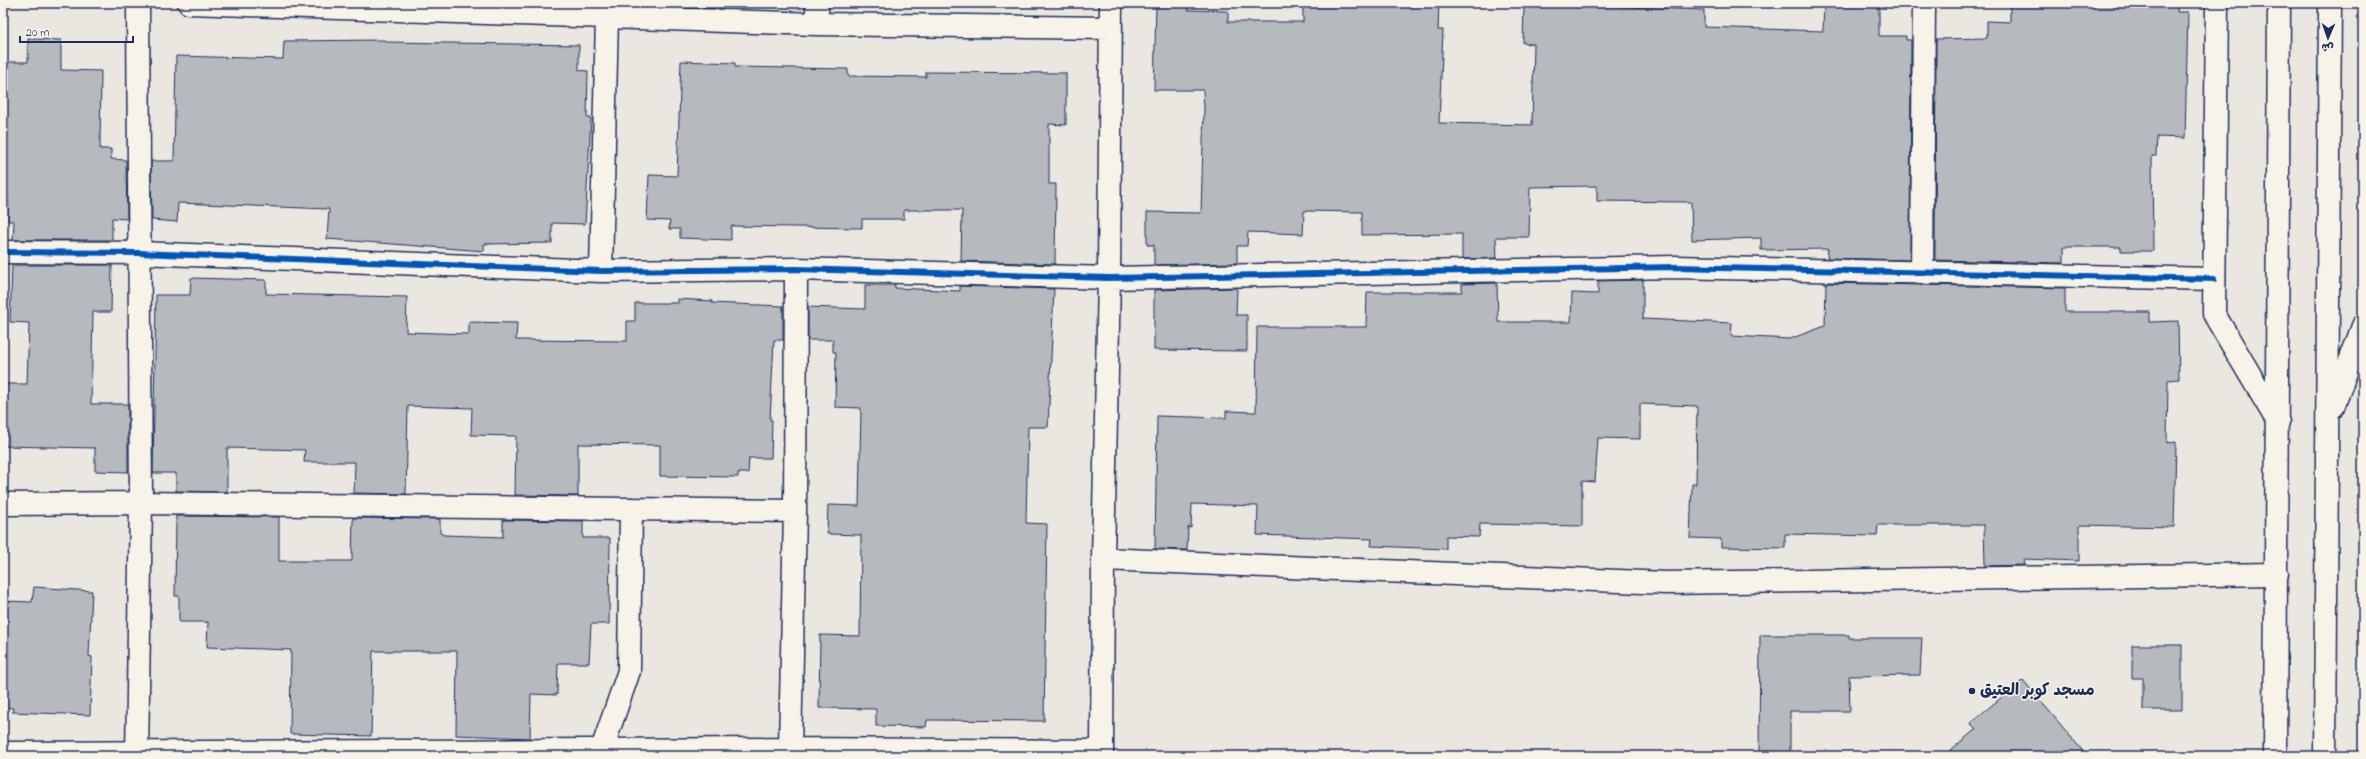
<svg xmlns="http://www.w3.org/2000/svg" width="2366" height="759" viewBox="0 0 2366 759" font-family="'Indie Flower','Playpen Sans Arabic',sans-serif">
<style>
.building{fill:#b6babf;stroke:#1b2f5e}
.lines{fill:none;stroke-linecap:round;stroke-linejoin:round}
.street-casing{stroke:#1b2f5e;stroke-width:25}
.primary-casing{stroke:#1b2f5e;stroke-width:25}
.street{stroke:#f7f3e8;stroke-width:22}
.primary{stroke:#f7f3e8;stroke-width:22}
.cycleway-casing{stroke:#f7f3e8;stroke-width:8}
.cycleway{stroke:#0057b8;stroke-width:6}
.poi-dot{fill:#1b2f5e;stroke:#f7f3e8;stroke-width:1.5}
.labels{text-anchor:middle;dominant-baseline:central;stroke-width:3;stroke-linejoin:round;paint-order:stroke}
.poi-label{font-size:16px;font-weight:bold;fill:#1b2f5e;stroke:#f7f3e8;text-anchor:start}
</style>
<rect width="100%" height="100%" fill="#eae7e0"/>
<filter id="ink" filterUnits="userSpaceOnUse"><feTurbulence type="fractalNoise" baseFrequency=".025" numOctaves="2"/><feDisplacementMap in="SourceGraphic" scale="8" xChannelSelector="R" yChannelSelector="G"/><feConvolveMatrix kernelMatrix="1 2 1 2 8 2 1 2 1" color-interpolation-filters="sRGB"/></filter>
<g filter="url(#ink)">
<path class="building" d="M 1156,3 L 1188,4 L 1188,10 L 1228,11 L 1228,22 L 1303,22 L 1303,3 L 1439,3 L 1438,30 L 1443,30 L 1439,123 L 1532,125 L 1534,44 L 1523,43 L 1524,3 L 1579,3 L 1579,5 L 1704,10 L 1704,27 L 1823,31 L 1824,3 L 1879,3 L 1879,36 L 1906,36 L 1906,40 L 1911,40 L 1910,260 L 1827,258 L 1828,249 L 1761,250 L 1761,238 L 1692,240 L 1691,202 L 1597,201 L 1597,186 L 1530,187 L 1529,237 L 1496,237 L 1497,258 L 1462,259 L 1462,234 L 1362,235 L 1362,212 L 1304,211 L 1303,234 L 1248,232 L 1247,246 L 1237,246 L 1237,263 L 1154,265 L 1154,245 L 1147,245 L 1147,212 L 1201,213 L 1204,108 L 1203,90 L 1154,90 Z
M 2010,3 L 2178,3 L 2177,12 L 2188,12 L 2185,138 L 2157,137 L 2156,156 L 2152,156 L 2153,251 L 2121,251 L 2121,247 L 2064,247 L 2064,263 L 1935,260 L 1936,39 L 1987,38 L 1987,21 L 2010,22 Z
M 28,39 L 61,40 L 61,70 L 101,71 L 100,149 L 111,149 L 111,159 L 126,160 L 127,219 L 112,218 L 112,240 L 13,240 L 14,221 L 8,221 L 8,199 L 3,198 L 3,62 L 28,62 Z
M 385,40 L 385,42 L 579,45 L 579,70 L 588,71 L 587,118 L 591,118 L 585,224 L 552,223 L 552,243 L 484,244 L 484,251 L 327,239 L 329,209 L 178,203 L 177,222 L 152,220 L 151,161 L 174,161 L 176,56 L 283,59 L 284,41 Z
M 681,61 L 735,63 L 735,67 L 848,69 L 848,76 L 926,77 L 926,72 L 1066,73 L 1066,125 L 1049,124 L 1049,184 L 1056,184 L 1055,264 L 961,261 L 962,210 L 904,210 L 904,219 L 862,219 L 862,228 L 731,226 L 731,240 L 680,238 L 680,229 L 669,229 L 670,221 L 647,220 L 649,175 L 677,176 Z
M 12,265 L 112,265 L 111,312 L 93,312 L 91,404 L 128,404 L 128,472 L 95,471 L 95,448 L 3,446 L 3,384 L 27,384 L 29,323 L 10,322 Z
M 191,278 L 266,280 L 266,294 L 407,297 L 406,332 L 469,334 L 469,322 L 517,323 L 516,340 L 627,341 L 627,321 L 635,321 L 635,303 L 678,303 L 678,299 L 712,301 L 712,303 L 783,306 L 783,340 L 774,340 L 770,420 L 772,420 L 771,458 L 749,458 L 748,473 L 738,473 L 738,477 L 660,476 L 660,445 L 578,444 L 578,496 L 515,495 L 516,436 L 471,435 L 472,408 L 408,406 L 406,494 L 354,493 L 355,462 L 304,462 L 305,450 L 227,448 L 227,492 L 176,491 L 176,473 L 153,473 L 156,295 L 190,295 Z
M 1643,280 L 1643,319 L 1732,323 L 1731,336 L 1790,339 L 1825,326 L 1826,283 L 2065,288 L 2065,312 L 2150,312 L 2150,322 L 2178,321 L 2179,379 L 2168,380 L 2167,443 L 2176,442 L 2174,527 L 2079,525 L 2079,561 L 2023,559 L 2024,565 L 1985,566 L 1984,525 L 1878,525 L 1877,536 L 1785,534 L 1785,548 L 1721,547 L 1721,539 L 1690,538 L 1692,484 L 1696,484 L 1697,406 L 1640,404 L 1640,439 L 1598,438 L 1595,482 L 1582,481 L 1582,526 L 1480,524 L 1479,537 L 1446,536 L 1446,549 L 1371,546 L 1372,539 L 1257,535 L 1258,506 L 1192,504 L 1191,528 L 1188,527 L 1187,550 L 1155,549 L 1157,416 L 1226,418 L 1226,411 L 1256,412 L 1257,327 L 1366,327 L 1367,292 L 1462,292 L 1462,284 L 1497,283 L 1498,322 L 1571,322 L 1572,293 L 1598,294 L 1598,281 Z
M 865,285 L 895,285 L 895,288 L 960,291 L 960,286 L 1054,289 L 1048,427 L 1028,427 L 1026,523 L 1047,524 L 1044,721 L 927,720 L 926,727 L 876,726 L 876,709 L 819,708 L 820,635 L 860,636 L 861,535 L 827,534 L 828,505 L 859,506 L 861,408 L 835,407 L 836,352 L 833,352 L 833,340 L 808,340 L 808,307 L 865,309 Z
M 1237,288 L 1236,315 L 1247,315 L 1247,351 L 1154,350 L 1154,290 Z
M 176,516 L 279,517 L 279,561 L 352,561 L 353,518 L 440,519 L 440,533 L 444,535 L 503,537 L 503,520 L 583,521 L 583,538 L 610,538 L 609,624 L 591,624 L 589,663 L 558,663 L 557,695 L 531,694 L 530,738 L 456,735 L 457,651 L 373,651 L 371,736 L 290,734 L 291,650 L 207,647 L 208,622 L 179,622 L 179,596 L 175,596 Z
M 34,587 L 92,591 L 89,656 L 92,657 L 90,715 L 12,712 L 13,708 L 3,707 L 3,601 L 32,602 Z
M 1760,635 L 1849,635 L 1849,638 L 1922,638 L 1920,675 L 1849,676 L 1850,711 L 1790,711 L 1790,756 L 1759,756 Z
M 2132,645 L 2182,645 L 2182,710 L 2143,710 L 2143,678 L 2132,678 Z
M 2023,680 L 2087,756 L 1944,756 L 1976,729 L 1970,723 Z"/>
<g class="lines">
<defs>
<path id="street" d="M 189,3 L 817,24 L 1111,28
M 817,24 L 817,3
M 3,252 L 139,253 L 601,271 L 796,269 L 1109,278 L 1675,267 L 2214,279
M 601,271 L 607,17
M 1922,273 L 1924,3
M 3,504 L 141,503 L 795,511
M 1103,559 L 1666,583 L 2277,574
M 790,749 L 795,511 L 796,269
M 3,753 L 790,749 L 1102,751
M 137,756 L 141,503 L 138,3
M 602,756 L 602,749 L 629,671 L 631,509
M 1102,756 L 1103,559 L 1109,278 L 1111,3"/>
<path id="primary" d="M 2217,3 L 2214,314 L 2278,422
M 2333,407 L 2363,326
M 2275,756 L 2279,3
M 2325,756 L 2330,3"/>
</defs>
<use href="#street" class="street-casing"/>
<use href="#primary" class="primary-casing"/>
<use href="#street" class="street"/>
<use href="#primary" class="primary"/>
<defs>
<path id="cycleway" d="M 3,252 L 139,253 L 601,271 L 796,269 L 1109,278 L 1675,267 L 2214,279"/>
</defs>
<use href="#cycleway" class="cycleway-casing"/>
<use href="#cycleway" class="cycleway"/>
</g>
</g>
<circle class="poi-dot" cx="1972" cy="691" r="4"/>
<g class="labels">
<g class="poi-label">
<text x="1980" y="691">مسجد كوبر العتيق</text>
</g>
</g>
<rect width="2366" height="759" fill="none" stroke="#f7f3e8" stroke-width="16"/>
<rect x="8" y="8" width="2350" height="743" fill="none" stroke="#1b2f5e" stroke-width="1.5" filter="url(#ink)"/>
<g transform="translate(2328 38) rotate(182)" stroke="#f7f3e8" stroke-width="3" paint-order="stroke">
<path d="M0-3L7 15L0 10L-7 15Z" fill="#1b2f5e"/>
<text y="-6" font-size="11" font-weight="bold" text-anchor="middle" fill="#1b2f5e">ش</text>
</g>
<path d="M20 36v6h113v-6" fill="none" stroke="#1b2f5e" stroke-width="2"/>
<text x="26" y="36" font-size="12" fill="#1b2f5e" stroke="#f7f3e8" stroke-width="3" paint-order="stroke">20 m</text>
</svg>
